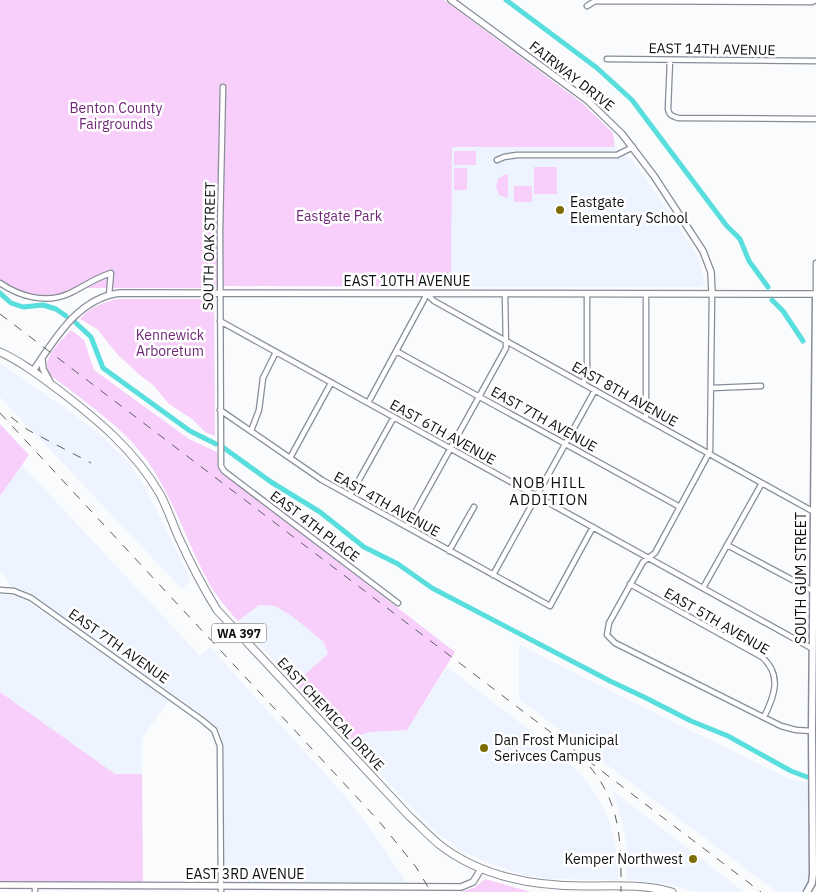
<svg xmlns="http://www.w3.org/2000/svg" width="816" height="892" viewBox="0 0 816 892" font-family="'IBM Plex Sans',sans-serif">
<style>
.built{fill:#edf4ff}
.green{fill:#f7cffa}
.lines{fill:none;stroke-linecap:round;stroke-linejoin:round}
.canal{stroke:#59dede;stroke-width:5}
.minor-casing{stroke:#878d97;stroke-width:7}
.tertiary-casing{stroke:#878d97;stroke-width:8}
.secondary-casing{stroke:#878d97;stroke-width:9}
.primary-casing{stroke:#878d97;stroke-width:9}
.minor{stroke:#fff;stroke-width:4.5}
.tertiary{stroke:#fff;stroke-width:5.5}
.secondary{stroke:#fff;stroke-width:6}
.primary{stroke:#fff;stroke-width:7}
.rail{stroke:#5d5f61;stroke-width:1;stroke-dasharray:9 9;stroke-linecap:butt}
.poi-dot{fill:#7d6d07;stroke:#fff;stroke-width:2}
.labels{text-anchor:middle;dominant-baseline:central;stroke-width:5;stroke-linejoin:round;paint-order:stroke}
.shield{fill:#fff;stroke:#565759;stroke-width:1}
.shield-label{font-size:12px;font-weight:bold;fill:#0d0f12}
.street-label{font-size:14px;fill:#0d0f12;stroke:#fff}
.park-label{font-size:14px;fill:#6f2776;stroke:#fff}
.poi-label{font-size:14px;fill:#0d0f12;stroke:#fff;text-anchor:start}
.neighbourhood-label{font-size:15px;letter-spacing:1px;fill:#0d0f12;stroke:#fff}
</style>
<rect width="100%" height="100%" fill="#fafbfd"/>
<path class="built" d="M 452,147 L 616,147 L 633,161 L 676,222 L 698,257 L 705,282 L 702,286 L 699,287 L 451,287 Z
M 0,363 L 72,413 L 104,438 L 129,463 L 147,491 L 191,580 L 182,589 L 0,397 Z
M 22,465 L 200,656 L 210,647 L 345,796 L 372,831 L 406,882 L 224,882 L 224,746 L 220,732 L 207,718 L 28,592 L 9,585 L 5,575 L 0,571 L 0,496 Z
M 0,594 L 17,596 L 28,602 L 169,700 L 142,738 L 142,774 L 115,774 L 0,692 Z
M 259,605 L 275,606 L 293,617 L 324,642 L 328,654 L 295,683 L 238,621 Z
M 519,644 L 578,675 L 792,780 L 808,782 L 808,885 L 801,892 L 777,892 L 519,699 Z
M 447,667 L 561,754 L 590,785 L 609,819 L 617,853 L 618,880 L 549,879 L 523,875 L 492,864 L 463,852 L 431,828 L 348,740 L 369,732 L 407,730 Z
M 612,790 L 744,892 L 695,892 L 672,885 L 626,879 L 626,839 L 622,821 Z"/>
<path class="green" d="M 0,0 L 444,0 L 582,103 L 613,133 L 615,147 L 452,147 L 451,287 L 226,286 L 211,288 L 74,288 C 68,290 62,293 55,295 C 37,299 14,291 0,279 Z
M 454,151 L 476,151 L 476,165 L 454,165 Z
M 534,167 L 557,167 L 557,194 L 534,194 Z
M 454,168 L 467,168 L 467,190 L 454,190 Z
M 506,174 L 508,175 L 508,198 L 499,195 L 496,187 L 498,179 Z
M 514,186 L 532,186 L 532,202 L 514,202 Z
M 118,299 L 211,299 L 214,302 L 215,436 L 205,432 L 192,419 L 169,404 L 153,385 L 141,376 L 118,355 L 97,329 L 80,319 C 90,307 104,302 118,299 Z
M 71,330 L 84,340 L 94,370 L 189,439 L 217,452 L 218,465 L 223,473 L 455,652 L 407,730 L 369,732 L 348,740 L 295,683 L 328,654 L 324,642 L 293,617 L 275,606 L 259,605 L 238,621 C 227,609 216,596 208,581 C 187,543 174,499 148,462 C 123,426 83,401 49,374 C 41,357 60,343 71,330 Z
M 0,424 L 29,455 L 0,496 Z
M 0,692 L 115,774 L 142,774 L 143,882 L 0,882 Z
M 485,879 L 531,892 L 460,892 L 474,888 Z"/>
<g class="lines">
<path class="canal" d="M 506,0 L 597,68 L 632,100 L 726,225 L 740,239 L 749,261 L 768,287
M 0,293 L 11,303 L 23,307 L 43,305 L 56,309 L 66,316
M 772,300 L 783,311 L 803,341
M 76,323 L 91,337 L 103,368 L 190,431 L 216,444
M 224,448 L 271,482 L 320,512 L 364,547 L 398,564 L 432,588 L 610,681 L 646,698 L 691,721 L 728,736 L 791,771 L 807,777"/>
<defs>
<path id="minor" d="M 587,6 L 595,1 L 812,2 L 816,0
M 607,59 L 816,61
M 670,60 L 668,109 C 669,115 672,116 678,118 L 816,119
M 223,87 L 220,230 L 221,466 L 224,471 L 398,603
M 497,160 L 504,157 L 517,155 L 617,155 L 633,147
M 0,283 C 19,296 45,304 68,294 C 83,287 95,278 111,273 L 109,295
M 712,294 L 710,451 L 655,553 L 643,562 L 609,623 L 607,635 L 615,643 L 781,726 L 796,730 L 812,731
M 816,294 L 816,263
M 220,321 L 813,649
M 396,351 L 680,507
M 583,384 L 587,373 L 587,294
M 712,388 L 761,386
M 368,403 L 427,294 L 434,301 L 814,512
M 220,410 L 322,480 L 550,606 L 593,527
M 646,419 L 646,294
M 251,431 L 259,410 L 263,378 L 276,352
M 290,458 L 331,383
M 350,496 L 394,417
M 407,527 L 506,348 L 505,294
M 727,545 L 815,592
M 449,551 L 474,507
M 493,575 L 595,390
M 630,584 L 762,657 C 782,675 775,695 764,717
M 703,588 L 762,483
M 0,590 L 14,591 L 31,598 L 202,720 L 214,730 L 220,746 L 221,892
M 35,892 L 35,885"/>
<path id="tertiary" d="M 451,0 L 587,100 L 622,134 L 654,176 L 703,251 L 711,272 L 712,294
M 42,359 L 43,369 L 50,382
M 33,371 C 55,339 78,298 120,293 L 816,294
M 0,885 L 461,887 L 473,882 L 481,869"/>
<path id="secondary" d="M 807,892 L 812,883 L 813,874 L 812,731 L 816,294"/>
<path id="primary" d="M 0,352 C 22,362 41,377 60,391 C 99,421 135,451 160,494 C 167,507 172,522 178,536 C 190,562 202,586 217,610 L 409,816 C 420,826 429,836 440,845 C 481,877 534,886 584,886 C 613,886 643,884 672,892"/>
</defs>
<use href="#minor" class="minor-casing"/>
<use href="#tertiary" class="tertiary-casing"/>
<use href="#secondary" class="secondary-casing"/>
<use href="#primary" class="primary-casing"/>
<use href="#minor" class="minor"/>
<use href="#tertiary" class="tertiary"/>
<use href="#secondary" class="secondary"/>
<use href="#primary" class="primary"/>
<path class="rail" d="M 0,314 L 761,892
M 0,413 L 378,820 L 416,867 L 431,892
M 11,417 L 28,430 L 91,463
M 590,767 C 622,806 621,844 621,892"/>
</g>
<g class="poi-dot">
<circle cx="560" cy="210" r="5"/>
<circle cx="484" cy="748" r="5"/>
<circle cx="693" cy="859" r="5"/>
</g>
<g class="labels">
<rect class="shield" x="211.5" y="623.5" width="55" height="19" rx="4"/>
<g class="shield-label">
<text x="239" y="633">WA 397</text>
</g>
<g class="street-label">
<text transform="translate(712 49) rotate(1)">EAST 14TH AVENUE</text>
<text transform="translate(572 76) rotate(38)">FAIRWAY DRIVE</text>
<text transform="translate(209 246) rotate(-89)">SOUTH OAK STREET</text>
<text x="407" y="281">EAST 10TH AVENUE</text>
<text transform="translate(625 394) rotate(29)">EAST 8TH AVENUE</text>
<text transform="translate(544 419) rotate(29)">EAST 7TH AVENUE</text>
<text transform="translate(443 432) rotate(29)">EAST 6TH AVENUE</text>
<text transform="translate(387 504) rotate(29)">EAST 4TH AVENUE</text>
<text transform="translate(315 526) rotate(37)">EAST 4TH PLACE</text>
<text transform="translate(801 578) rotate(-90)">SOUTH GUM STREET</text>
<text transform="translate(717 621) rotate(30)">EAST 5TH AVENUE</text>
<text transform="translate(119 646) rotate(35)">EAST 7TH AVENUE</text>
<text transform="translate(331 714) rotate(47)">EAST CHEMICAL DRIVE</text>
<text x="245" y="874">EAST 3RD AVENUE</text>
</g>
<g class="park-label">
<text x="116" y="108">Benton County<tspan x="116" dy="16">Fairgrounds</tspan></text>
<text x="339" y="216">Eastgate Park</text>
<text x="170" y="335">Kennewick<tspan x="170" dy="16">Arboretum</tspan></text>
</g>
<g class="poi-label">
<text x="570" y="202">Eastgate<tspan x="570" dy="16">Elementary School</tspan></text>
<text x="494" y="740">Dan Frost Municipal<tspan x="494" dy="16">Serivces Campus</tspan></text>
<text x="683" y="859" text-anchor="end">Kemper Northwest</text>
</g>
<g class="neighbourhood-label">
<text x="549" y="482">NOB HILL<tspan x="549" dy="17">ADDITION</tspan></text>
</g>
</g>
</svg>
